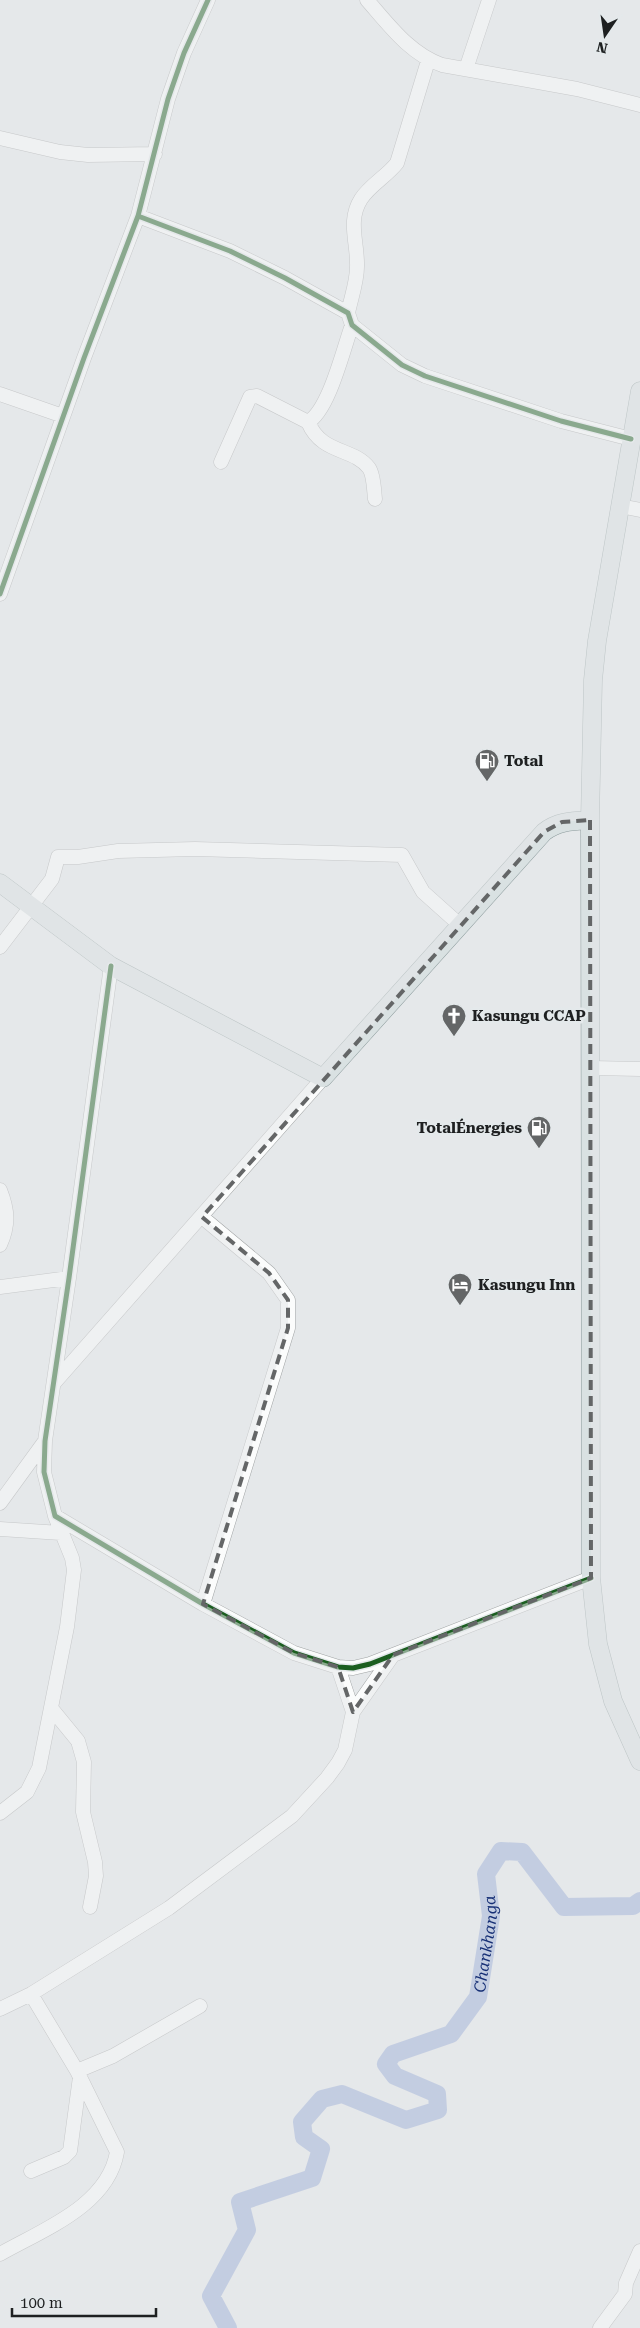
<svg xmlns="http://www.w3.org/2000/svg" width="640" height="2328" viewBox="0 0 640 2328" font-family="'Roboto Serif',serif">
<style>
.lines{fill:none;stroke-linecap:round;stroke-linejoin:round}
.river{stroke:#9aaed8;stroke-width:18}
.minor-casing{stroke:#a1a4a5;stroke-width:15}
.major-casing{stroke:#8d9c9d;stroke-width:19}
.minor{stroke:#fbfcfc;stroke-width:14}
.major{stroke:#d9e1e2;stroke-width:18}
.cycleway-casing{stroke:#e4e9eb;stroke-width:8}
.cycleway{stroke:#1b5e20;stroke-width:5}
.marked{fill:none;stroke:#646667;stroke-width:4;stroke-dasharray:10 6;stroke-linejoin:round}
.labels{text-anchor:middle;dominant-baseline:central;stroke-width:5;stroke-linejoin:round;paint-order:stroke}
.poi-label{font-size:15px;font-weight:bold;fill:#1e2021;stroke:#e4e9eb;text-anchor:start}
.water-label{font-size:16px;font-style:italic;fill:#162f75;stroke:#e4e9eb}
</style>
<rect width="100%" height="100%" fill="#e5e8ea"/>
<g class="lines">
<path class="river" id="s1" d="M 228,2328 L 211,2296 L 247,2230 L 240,2202 L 312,2178 L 321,2149 L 304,2137 L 302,2122 L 322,2099 L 342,2094 L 406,2120 L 438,2110 L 437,2094 L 395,2076 L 386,2064 L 393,2054 L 451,2034 L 478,1997 L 491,1916 L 486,1874 L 501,1851 L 522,1852 L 564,1907 L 633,1906 L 640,1901"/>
<defs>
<path id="minor" d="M 367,0 C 389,25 410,54 442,65 L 577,89 L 640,105
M 466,69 L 489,0
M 0,138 L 60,152 L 88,155 L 155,154
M 138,216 L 230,251 L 285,278 L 348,313 L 352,325 L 402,365 L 425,376 L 561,421 L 631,439
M 348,313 C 351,298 357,282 357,267 C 358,243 347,221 361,199 C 370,185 387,176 397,163 L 428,61
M 0,394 L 63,416
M 308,422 C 322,455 353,447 369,468 C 374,475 374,491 375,499
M 221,462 L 250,397 L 257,396 L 308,422 C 329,410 343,350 352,325
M 620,506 L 640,510
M 0,594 L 84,358 L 138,216 L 168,99 L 184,53 L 208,0
M 0,947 L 52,879 L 58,857 L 78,857 L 118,851 L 195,849 L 402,855 L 423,892 L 461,926
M 111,966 L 69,1278 L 45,1441 L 44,1472 L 55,1516 L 203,1604 L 294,1653 L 338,1667 L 353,1668 L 370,1664 L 591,1578
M 592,1068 L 640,1069
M 0,1190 C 8,1210 9,1225 0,1245
M 202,1217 L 269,1273 L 288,1300 L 288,1328 L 203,1604
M 0,1287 L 69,1278
M 54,1383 L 323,1078
M 0,1503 L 45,1441
M 0,1529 L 61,1533
M 338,1667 L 353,1712
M 51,1708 L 78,1741 L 84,1762 L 83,1812 L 95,1862 L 96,1876 L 90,1907
M 0,1813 L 27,1792 L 39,1768 L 67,1627 L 74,1570 L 72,1558 L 55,1516
M 0,2009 L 31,1994 L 169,1908 L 292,1816 L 327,1778 L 338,1763 L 345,1750 L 353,1712 L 393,1655
M 77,2071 L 113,2056 L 200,2006
M 31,2171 L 64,2157 L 70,2151 L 80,2077
M 0,2254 C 42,2230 108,2206 117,2152 L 77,2071 L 31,1994
M 600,2328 L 625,2294 L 626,2283 L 640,2251"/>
<path id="major" d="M 640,391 L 597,641 L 593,680 L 590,820 L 591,1578 L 598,1644 L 613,1701 L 640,1761
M 0,883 L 111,966 L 323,1078 L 544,832 C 558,821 573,821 590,820"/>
</defs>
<use href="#minor" class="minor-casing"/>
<use href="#major" class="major-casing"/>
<use href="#minor" class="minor"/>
<use href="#major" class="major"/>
<defs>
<path id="cycleway" d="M 138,216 L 230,251 L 285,278 L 348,313 L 352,325 L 402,365 L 425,376 L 561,421 L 631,439
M 0,594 L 84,358 L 138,216 L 168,99 L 184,53 L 208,0
M 111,966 L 69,1278 L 45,1441 L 44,1472 L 55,1516 L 203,1604 L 294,1653 L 338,1667 L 353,1668 L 370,1664 L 591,1578"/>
</defs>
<use href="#cycleway" class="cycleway-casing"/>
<use href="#cycleway" class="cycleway"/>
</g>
<path d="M0 0H640V2328H0ZM 590,820 L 591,1578 L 393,1655 L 353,1712 L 338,1667 L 294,1653 L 203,1604 L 288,1328 L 288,1300 L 269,1273 L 202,1217 L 544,832 L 562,822 Z" fill="#e5e8ea" fill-opacity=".55" fill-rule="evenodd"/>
<path class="marked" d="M 590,820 L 591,1578 L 393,1655 L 353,1712 L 338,1667 L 294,1653 L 203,1604 L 288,1328 L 288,1300 L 269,1273 L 202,1217 L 544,832 L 562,822 Z"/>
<defs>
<symbol id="fuel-pin" viewBox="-11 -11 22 30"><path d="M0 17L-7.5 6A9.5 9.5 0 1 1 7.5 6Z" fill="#646667" stroke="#e4e9eb"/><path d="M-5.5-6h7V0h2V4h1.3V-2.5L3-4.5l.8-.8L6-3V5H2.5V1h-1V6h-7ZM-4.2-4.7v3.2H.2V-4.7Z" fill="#fff"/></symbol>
<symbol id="church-pin" viewBox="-11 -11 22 30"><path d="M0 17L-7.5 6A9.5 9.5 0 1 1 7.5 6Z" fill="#646667" stroke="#e4e9eb"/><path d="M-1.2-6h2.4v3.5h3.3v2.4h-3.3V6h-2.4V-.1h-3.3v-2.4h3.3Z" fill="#fff"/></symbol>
<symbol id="hotel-pin" viewBox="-11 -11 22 30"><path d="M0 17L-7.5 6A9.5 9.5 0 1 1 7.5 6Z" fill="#646667" stroke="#e4e9eb"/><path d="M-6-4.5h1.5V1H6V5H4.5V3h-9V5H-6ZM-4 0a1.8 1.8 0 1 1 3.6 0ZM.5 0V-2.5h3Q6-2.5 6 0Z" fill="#fff"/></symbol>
</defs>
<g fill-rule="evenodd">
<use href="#fuel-pin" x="473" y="747" width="28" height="38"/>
<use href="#church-pin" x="440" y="1002" width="28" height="38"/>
<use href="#fuel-pin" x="525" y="1114" width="28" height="38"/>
<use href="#hotel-pin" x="446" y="1271" width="28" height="38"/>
</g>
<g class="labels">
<g class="poi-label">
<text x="504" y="761">Total</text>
<text x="472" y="1016">Kasungu CCAP</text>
<text x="522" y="1128" text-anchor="end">TotalÉnergies</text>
<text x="478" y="1285">Kasungu Inn</text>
</g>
<g class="water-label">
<text stroke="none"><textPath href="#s1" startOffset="686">Chankhanga</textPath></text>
</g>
</g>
<g transform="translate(605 35) rotate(193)" stroke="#e4e9eb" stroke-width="4" paint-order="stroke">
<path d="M0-4L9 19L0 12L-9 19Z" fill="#1e2021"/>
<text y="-8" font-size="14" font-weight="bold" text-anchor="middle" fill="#1e2021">N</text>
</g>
<path d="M12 2308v8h144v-8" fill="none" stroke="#1e2021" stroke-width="2.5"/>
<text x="20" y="2308" font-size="15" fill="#1e2021" stroke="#e4e9eb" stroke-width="4" paint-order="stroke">100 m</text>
</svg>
